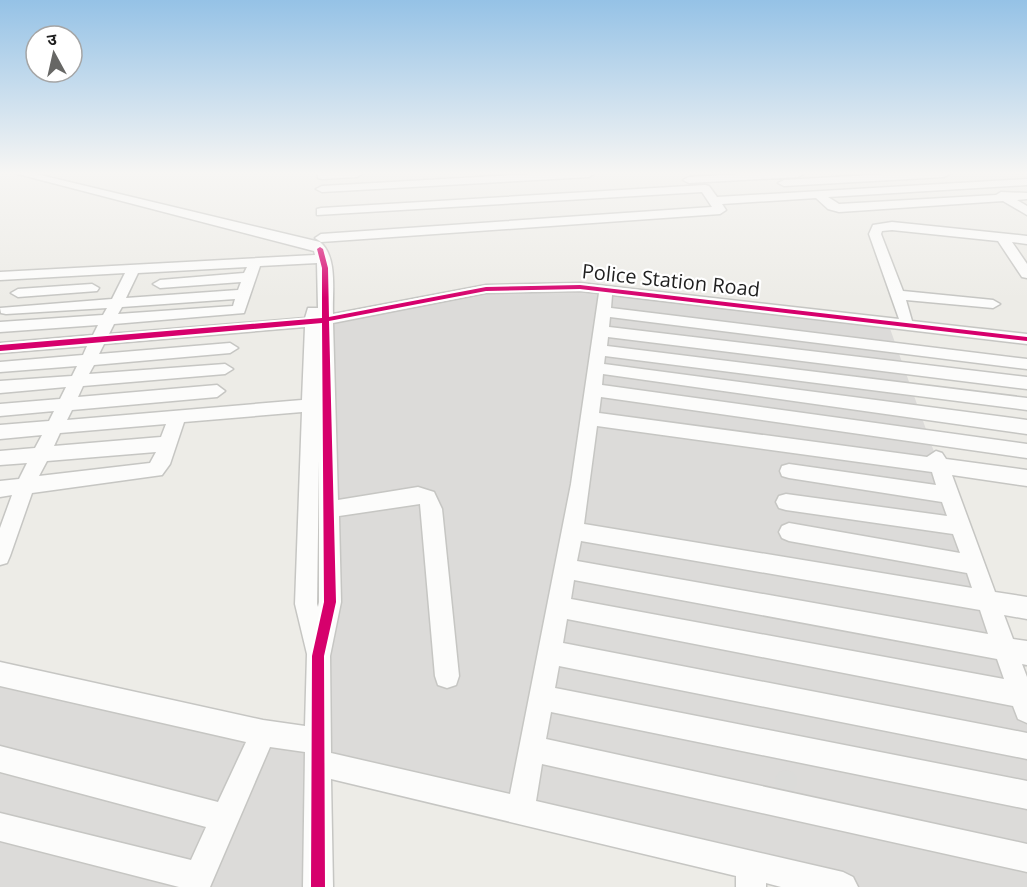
<svg xmlns="http://www.w3.org/2000/svg" width="1027" height="887" viewBox="0 0 1027 887" font-family="'Open Sans','Noto Sans Devanagari',sans-serif">
<style>
.residential{fill:#dcdbd9}
.religious{fill:#dbdbd9}
.lines{fill:none;stroke-linecap:round;stroke-linejoin:round}
.minor-casing{stroke:#c6c6c3;stroke-width:3}
.minor{fill:#fcfcfb;fill-rule:evenodd}
.cycleway-casing{stroke:#fff;stroke-width:4}
.cycleway{fill:#d6006c;fill-rule:evenodd}
.labels{text-anchor:middle;dominant-baseline:central;stroke-width:4.5;stroke-linejoin:round;paint-order:stroke}
.street-label{font-size:20px;fill:#1f1f1f;stroke:#fff}
</style>
<rect width="100%" height="100%" fill="#edece7"/>
<path class="residential" d="M 541,286 L 888,323 L 1027,712 L 1027,887 L 851,887 L 318,763 L 318,887 L 0,887 L 0,672 L 317,741 L 306,604 L 313,322 L 404,304 Z"/>
<path class="religious" d="M775 781a11 11 0 1 1 22 0a11 11 0 1 1-22 0Z"/>
<g class="lines">
<defs>
<path id="minor" d="M 18,174 L 36,174 L 320,242 C 338,257 332,292 333,314 L 486,285 L 580,283 L 899,319 L 869,234 L 873,225 L 892,222 L 1027,236 L 1027,244 L 1012,242 L 1027,264 L 1027,278 L 1022,277 L 998,241 L 892,230 L 882,231 L 881,234 L 903,291 L 993,300 L 1000,304 L 993,308 L 906,300 L 912,321 L 1027,334 L 1027,344 L 612,295 L 611,308 L 1027,359 L 1027,369 L 610,317 L 609,327 L 1027,377 L 1027,389 L 608,337 L 607,346 L 1027,398 L 1027,410 L 605,356 L 604,364 L 1027,420 L 1027,434 L 603,374 L 602,385 L 1027,444 L 1027,458 L 601,397 L 599,413 L 927,457 L 936,451 L 942,453 L 946,459 L 1027,470 L 1027,486 L 952,475 L 995,592 L 1027,597 L 1027,619 L 1004,615 L 1013,639 L 1027,641 L 1027,665 L 1022,664 L 1027,677 L 1027,723 L 1018,719 L 1013,706 L 567,619 L 563,643 L 1027,733 L 1027,759 L 559,666 L 555,688 L 1027,781 L 1027,809 L 551,712 L 546,739 L 1027,844 L 1027,872 L 542,764 L 536,801 L 843,872 L 853,877 L 858,887 L 781,887 L 766,883 L 766,887 L 736,887 L 736,876 L 331,779 L 333,887 L 303,887 L 305,752 L 270,747 L 210,887 L 179,887 L 0,841 L 0,813 L 191,860 L 206,827 L 0,772 L 0,746 L 218,802 L 246,742 L 0,686 L 0,662 L 263,720 L 305,726 L 307,654 L 295,604 L 302,412 L 184,422 L 170,464 L 162,475 L 32,493 L 10,556 L 7,563 L 0,565 L 0,528 L 12,495 L 0,497 L 0,481 L 19,479 L 27,463 L 0,465 L 0,451 L 35,448 L 42,435 L 0,439 L 0,425 L 49,421 L 54,411 L 0,416 L 0,404 L 60,399 L 66,387 L 0,393 L 0,381 L 72,376 L 77,366 L 0,372 L 0,362 L 83,355 L 87,346 L 0,353 L 0,343 L 93,335 L 98,325 L 0,332 L 0,322 L 103,315 L 107,308 L 6,314 L 1,313 L 0,308 L 112,299 L 125,273 L 0,280 L 0,272 L 315,255 L 314,251 ZM 317,263 L 318,308 L 308,308 L 305,318 L 109,334 L 114,324 L 244,313 L 260,266 ZM 247,267 L 244,273 L 160,280 L 153,284 L 160,288 L 241,282 L 238,290 L 126,298 L 138,273 ZM 580,291 L 599,293 L 571,484 L 510,794 L 331,753 L 330,656 L 341,602 L 339,516 L 420,504 L 435,676 L 438,685 L 447,688 L 456,685 L 459,676 L 442,509 L 434,492 L 418,487 L 338,500 L 333,323 L 486,293 ZM 235,299 L 233,306 L 118,314 L 122,307 ZM 305,327 L 302,400 L 67,420 L 72,410 L 217,397 L 225,391 L 217,385 L 78,397 L 83,386 L 225,374 L 233,369 L 225,364 L 89,374 L 94,365 L 230,353 L 238,348 L 230,343 L 99,354 L 104,344 ZM 166,424 L 161,437 L 54,446 L 60,433 ZM 597,426 L 932,472 L 936,485 L 789,464 L 782,466 L 780,471 L 782,476 L 789,478 L 942,502 L 947,516 L 786,494 L 779,496 L 776,502 L 779,508 L 786,510 L 953,534 L 960,553 L 789,523 L 782,526 L 779,532 L 782,538 L 789,541 L 967,573 L 972,588 L 584,524 ZM 156,452 L 150,463 L 39,476 L 47,461 ZM 319,460 L 319,602 L 318,607 L 317,604 ZM 581,541 L 980,610 L 988,634 L 577,561 ZM 574,580 L 997,659 L 1004,679 L 571,599 Z
M 318,174 L 362,174 L 357,177 L 322,179 L 318,178 Z
M 533,174 L 594,174 L 589,177 L 322,192 L 316,189 L 322,186 Z
M 741,174 L 803,174 L 798,177 L 689,183 L 683,180 L 689,177 Z
M 888,174 L 949,174 L 944,177 L 784,186 L 778,183 L 784,180 Z
M 1027,179 L 1027,185 L 828,197 L 839,204 L 996,195 L 1001,192 L 1027,193 L 1027,199 L 1017,200 L 1027,206 L 1027,215 L 1003,201 L 839,212 L 828,209 L 816,198 L 722,204 L 726,210 L 720,214 L 321,242 L 315,238 L 321,234 L 712,207 L 702,192 L 317,215 L 317,209 L 321,208 L 705,185 L 709,186 L 717,197 Z
M 92,284 L 99,288 L 97,291 L 18,297 L 11,293 L 18,289 Z"/>
</defs>
<use href="#minor" class="minor-casing"/>
<use href="#minor" class="minor"/>
<defs>
<path id="cycleway" d="M 320,247 L 323,249 L 328,268 L 329,317 L 486,287 L 580,285 L 1027,337 L 1027,341 L 580,289 L 486,291 L 329,321 L 336,602 L 324,656 L 325,887 L 311,887 L 312,656 L 324,602 L 322,323 L 0,351 L 0,345 L 322,318 L 322,268 L 317,249 Z"/>
</defs>
<use href="#cycleway" class="cycleway-casing"/>
<use href="#cycleway" class="cycleway"/>
</g>
<linearGradient id="sky" x2="0" y2="1"><stop stop-color="#95c2e6"/><stop offset="0.58" stop-color="#f7f6f4"/><stop offset="1" stop-color="#f7f6f4" stop-opacity="0"/></linearGradient>
<rect width="1027" height="298" fill="url(#sky)"/>
<g class="labels">
<g class="street-label">
<text transform="translate(671 280) rotate(6)">Police Station Road</text>
</g>
</g>
<g transform="translate(54 54) rotate(352)"><circle r="28" fill="#ffffff" stroke="#a5a5a5" stroke-width="1.5"/>
<path d="M0-4.5L10 22L0 15L-10 22Z" fill="#676765"/>
<text y="-9" font-size="16" font-weight="bold" text-anchor="middle" fill="#1f1f1f">उ</text>
</g>
</svg>
